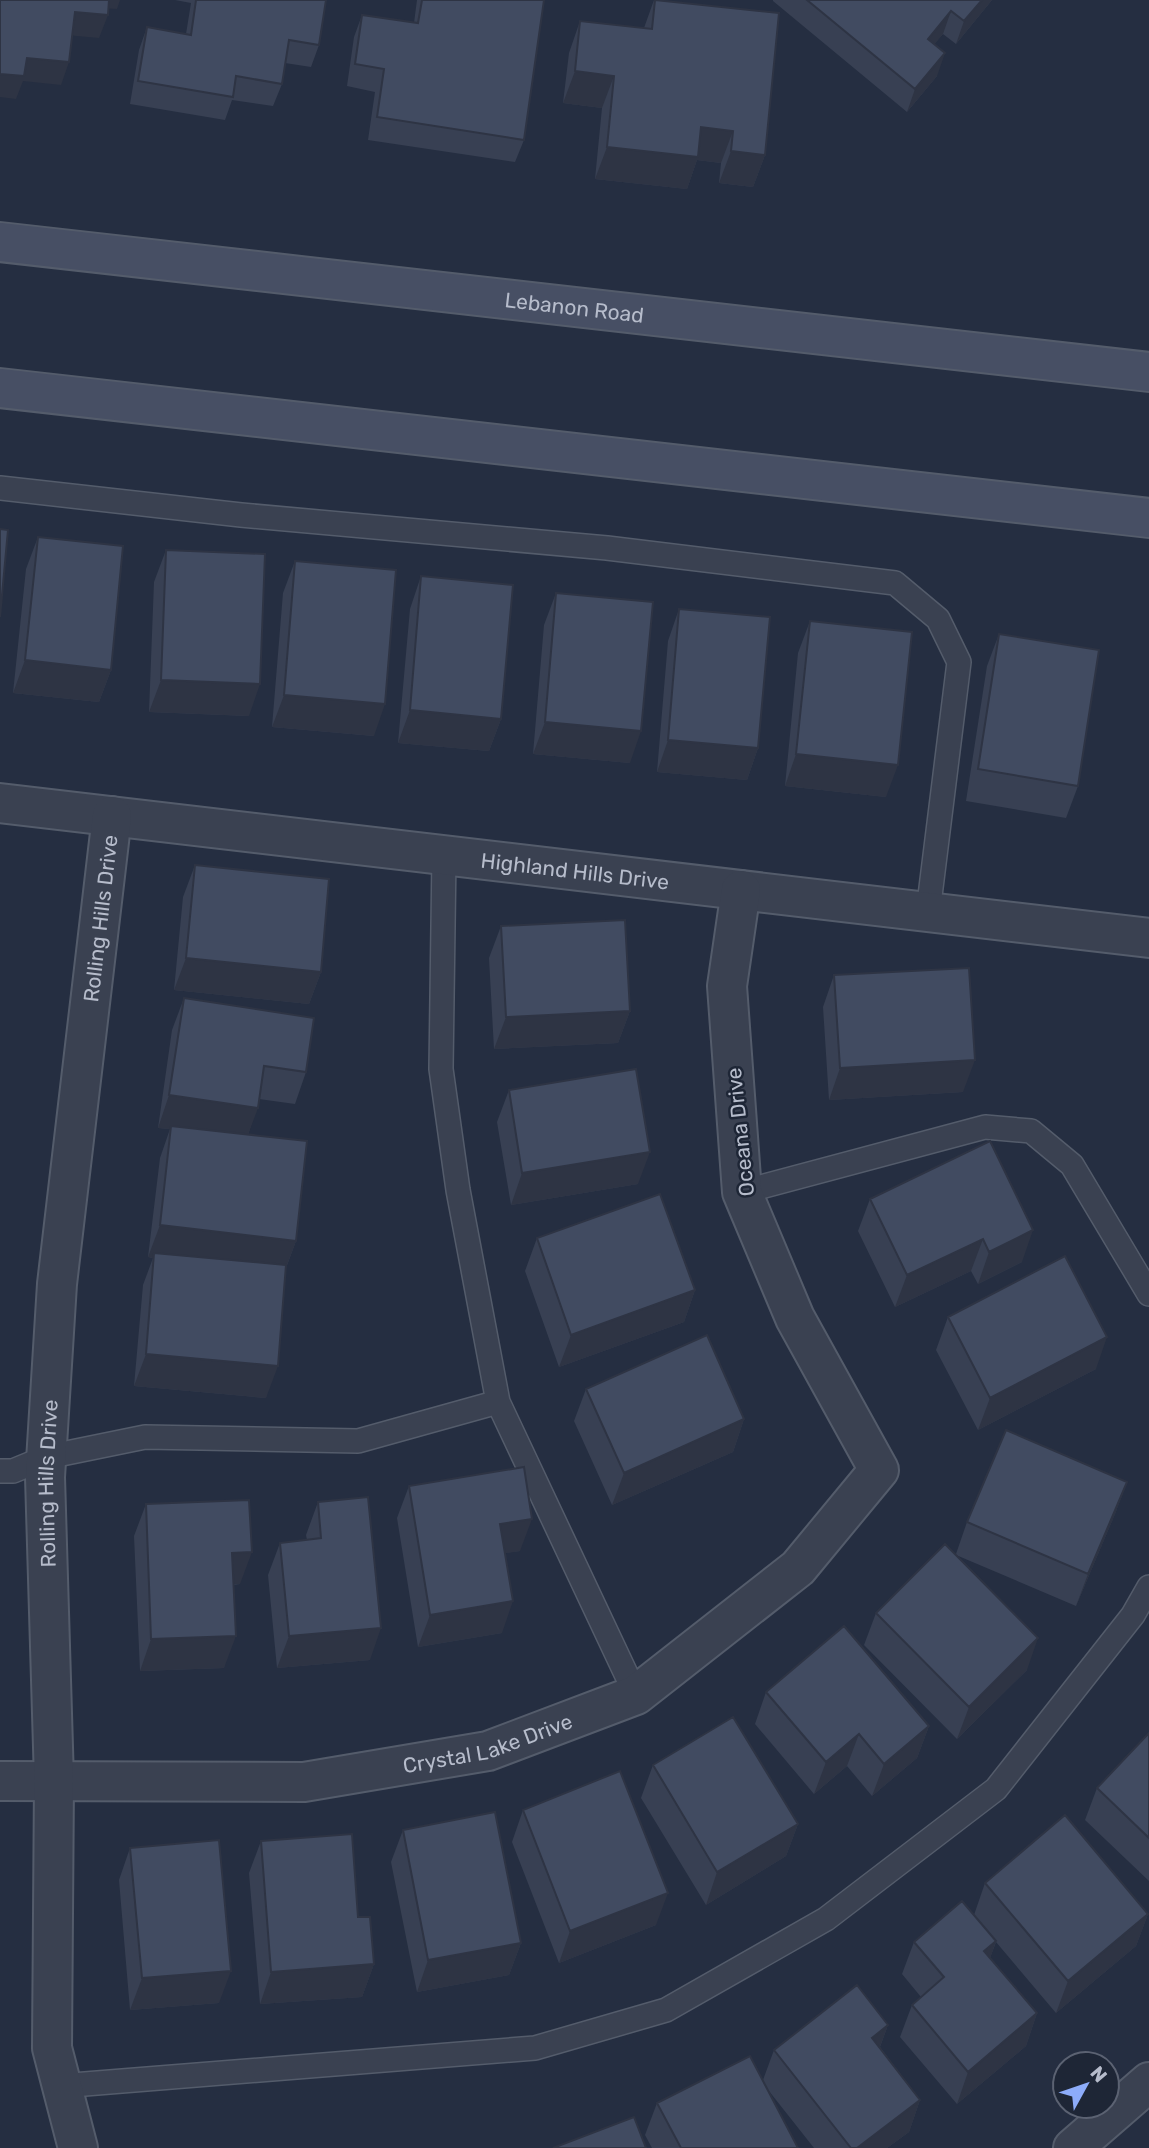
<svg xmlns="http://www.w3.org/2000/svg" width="1149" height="2148" viewBox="0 0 1149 2148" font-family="Rubik,sans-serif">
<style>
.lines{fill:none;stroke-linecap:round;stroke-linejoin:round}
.service-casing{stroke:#545c6b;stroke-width:26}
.minor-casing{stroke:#545c6b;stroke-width:42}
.secondary-casing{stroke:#545c6b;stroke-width:42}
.service{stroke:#3a4151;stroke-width:23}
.minor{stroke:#3a4151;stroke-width:38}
.secondary{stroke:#474f64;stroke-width:38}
.wall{fill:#384053}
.shaded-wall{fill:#2e3444}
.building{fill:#414b61;stroke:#2e3444;stroke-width:2}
.labels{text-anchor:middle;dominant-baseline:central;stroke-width:5;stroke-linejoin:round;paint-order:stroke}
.street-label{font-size:21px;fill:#b6bccb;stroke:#1e2636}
</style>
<rect width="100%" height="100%" fill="#252e41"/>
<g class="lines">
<defs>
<path id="service" d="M 0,488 L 241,515 L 607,548 L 895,583 L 938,619 L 959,662 L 928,912
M 444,855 L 441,1069 L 458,1190 L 498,1402
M 742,1192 L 985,1127 L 1031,1131 L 1072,1165 L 1149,1294
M 0,1471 L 13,1471 L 47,1457 L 145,1437 L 358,1441 L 498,1402 L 636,1695
M 60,2086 L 535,2048 L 666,2010 L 826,1919 L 996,1789 L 1133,1615 L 1149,1587"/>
<g id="minor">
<path id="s1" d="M 0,803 L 1149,938"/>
<path id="s2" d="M 0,1781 L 304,1782 L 488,1751 L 636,1695 L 798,1568 L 879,1470 L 795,1318 L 742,1192 L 727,986 L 741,890"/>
<path id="s3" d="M 78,2148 L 52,2048 L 54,1781 L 45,1477 L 57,1284 L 112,816"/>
<path d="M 1073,2148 L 1149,2082"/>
</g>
<g id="secondary">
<path id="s4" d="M 0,242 L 1149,372"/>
<path d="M 0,388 L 1149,518"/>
</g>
</defs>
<use href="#service" class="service-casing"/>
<use href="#minor" class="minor-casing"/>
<use href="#secondary" class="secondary-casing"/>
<use href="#service" class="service"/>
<use href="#minor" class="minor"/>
<use href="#secondary" class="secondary"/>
</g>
<path class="wall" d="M 175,0 L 326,0 L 319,45 L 311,67 L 285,63 L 282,84 L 273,106 L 232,100 L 225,120 L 130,104 L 139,50 L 147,27 L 186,34 L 191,3 Z
M 417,0 L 544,0 L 524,140 L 515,162 L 368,140 L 375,92 L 347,86 L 354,37 L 362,15 L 414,23 Z
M 654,0 L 765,155 L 753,187 L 719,183 L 721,163 L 697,160 L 687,189 L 595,179 L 602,108 L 563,103 L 569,53 L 580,21 L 644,28 Z
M 773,0 L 992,0 L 956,44 L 943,34 L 934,44 L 937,76 L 907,112 L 773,1 Z
M 38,537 L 111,670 L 99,702 L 13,693 L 26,569 Z
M 166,550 L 249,716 L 149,712 L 154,582 Z
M 295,561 L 374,736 L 272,727 L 283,593 Z
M 421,576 L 501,719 L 489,751 L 398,743 L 410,609 Z
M 556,593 L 630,763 L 533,754 L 544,625 Z
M 679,609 L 758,748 L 747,780 L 657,772 L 668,641 Z
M 810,621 L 886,797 L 785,786 L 798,653 Z
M 999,634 L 1078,786 L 1066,818 L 966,801 L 987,666 Z
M 195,865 L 321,972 L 309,1004 L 174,990 L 183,897 Z
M 501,926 L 630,1011 L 618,1043 L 494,1049 L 489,958 Z
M 834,975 L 963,1092 L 829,1100 L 823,1007 Z
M 184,998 L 306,1072 L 295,1104 L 259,1099 L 248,1135 L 296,1241 L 286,1268 L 266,1398 L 134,1386 L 143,1285 L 153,1258 L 148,1257 L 160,1158 L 170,1129 L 158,1128 L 172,1030 Z
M 509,1090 L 638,1184 L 511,1205 L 497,1122 Z
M 990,1141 L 1022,1262 L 978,1284 L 971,1271 L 895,1307 L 858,1231 L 870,1199 Z
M 537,1238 L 695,1290 L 684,1322 L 559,1367 L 525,1271 Z
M 948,1317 L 1096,1369 L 978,1430 L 936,1350 Z
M 586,1389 L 744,1419 L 733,1452 L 612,1505 L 574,1421 Z
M 1127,1482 L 1115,1514 L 1076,1606 L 956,1555 L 1027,1670 L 957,1739 L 864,1645 L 876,1613 L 956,1554 L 967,1522 Z
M 409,1486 L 520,1551 L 505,1553 L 502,1633 L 418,1647 L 397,1518 Z
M 318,1502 L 370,1660 L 277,1668 L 268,1575 L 280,1543 L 307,1540 L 306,1535 Z
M 146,1504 L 240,1584 L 234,1585 L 224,1668 L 140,1671 L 134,1536 Z
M 766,1692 L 929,1726 L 917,1758 L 872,1796 L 847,1766 L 814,1794 L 755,1724 Z
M 1149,1733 L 1149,1881 L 1085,1820 L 1097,1788 Z
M 653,1765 L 798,1824 L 786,1856 L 706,1905 L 641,1798 Z
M 523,1810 L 656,1925 L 559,1963 L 512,1842 Z
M 403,1830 L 521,1943 L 509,1975 L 417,1992 L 391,1862 Z
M 261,1841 L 358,1917 L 374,1964 L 362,1997 L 260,2004 L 249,1873 Z
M 130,1848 L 219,2003 L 130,2010 L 119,1880 Z
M 985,1883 L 1148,1914 L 1136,1946 L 1056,2013 L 996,1942 L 990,1958 L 1037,2013 L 1026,2046 L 957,2104 L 900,2037 L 912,2005 L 921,1997 L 902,1974 L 914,1942 L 974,1915 Z
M 888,2025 L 880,2047 L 920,2100 L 909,2132 L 887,2148 L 814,2148 L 765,2086 L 798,2148 L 652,2148 L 645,2135 L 657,2103 L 763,2080 L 774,2050 Z"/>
<path class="shaded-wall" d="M 105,0 L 120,0 L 117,9 L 102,8 Z
M 982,0 L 992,0 L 956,44 L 964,21 Z
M 951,11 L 943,34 L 920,62 L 928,39 Z
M 75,12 L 108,15 L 99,38 L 66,35 Z
M 945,53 L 937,76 L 907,112 L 915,89 Z
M 27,58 L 69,62 L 61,85 L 23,81 L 16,99 L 0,97 L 0,74 Z
M 575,71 L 614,76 L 602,108 L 563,103 Z
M 701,127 L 733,131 L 721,163 L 697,160 L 687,189 L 595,179 L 607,147 Z
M 731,151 L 765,155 L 753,187 L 719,183 Z
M 25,660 L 111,670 L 99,702 L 13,693 Z
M 161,680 L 260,684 L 249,716 L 149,712 Z
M 284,695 L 385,704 L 374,736 L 272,727 Z
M 410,710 L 501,719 L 489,751 L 398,743 Z
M 545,722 L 641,731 L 630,763 L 533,754 Z
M 668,740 L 758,748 L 747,780 L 657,772 Z
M 796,754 L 898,765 L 886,797 L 785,786 Z
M 186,958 L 321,972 L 309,1004 L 174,990 Z
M 630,1011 L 618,1043 L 494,1049 L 506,1017 Z
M 975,1060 L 963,1092 L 829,1100 L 840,1068 Z
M 169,1095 L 258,1108 L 246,1140 L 171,1126 L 170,1129 L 158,1128 Z
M 650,1152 L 638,1184 L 511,1205 L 522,1173 Z
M 160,1225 L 296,1241 L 284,1273 L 154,1253 L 153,1258 L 148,1257 Z
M 1033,1230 L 1022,1262 L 978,1284 L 989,1252 Z
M 983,1239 L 971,1271 L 895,1307 L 907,1275 Z
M 695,1290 L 684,1322 L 559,1367 L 571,1335 Z
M 1107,1337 L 1096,1369 L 978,1430 L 990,1398 Z
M 146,1354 L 278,1366 L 266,1398 L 134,1386 Z
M 744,1419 L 733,1452 L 612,1505 L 624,1473 Z
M 1127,1482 L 1115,1514 L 1076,1606 L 1088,1574 Z
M 532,1519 L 520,1551 L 489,1556 L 500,1524 Z
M 252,1552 L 240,1584 L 220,1585 L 232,1553 Z
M 513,1601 L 502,1633 L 418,1647 L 430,1615 Z
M 381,1628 L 370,1660 L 277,1668 L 289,1636 Z
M 236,1636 L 224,1668 L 140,1671 L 151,1639 Z
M 1038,1638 L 1027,1670 L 957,1739 L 969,1707 Z
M 929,1726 L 917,1758 L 872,1796 L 884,1764 Z
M 859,1734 L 847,1766 L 814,1794 L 826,1762 Z
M 798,1824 L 786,1856 L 706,1905 L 717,1872 Z
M 668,1893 L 656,1925 L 559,1963 L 570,1931 Z
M 1148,1914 L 1136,1946 L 1056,2013 L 1068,1981 Z
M 996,1941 L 985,1973 L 984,1951 Z
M 521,1943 L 509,1975 L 417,1992 L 428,1960 Z
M 374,1964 L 362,1997 L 260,2004 L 271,1972 Z
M 231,1971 L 219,2003 L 130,2010 L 142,1978 Z
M 1037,2013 L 1026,2046 L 957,2104 L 968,2072 Z
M 888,2025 L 876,2057 L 872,2038 Z
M 920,2100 L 909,2132 L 887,2148 L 857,2148 Z"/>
<path class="building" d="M 0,0 L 109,0 L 108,15 L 75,12 L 69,62 L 27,58 L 24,76 L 0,74 Z
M 196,0 L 326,0 L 319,45 L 289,40 L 282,84 L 236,76 L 233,97 L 138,81 L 147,27 L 191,35 Z
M 422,0 L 544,0 L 524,140 L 377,117 L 384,69 L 355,64 L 362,15 L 418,23 Z
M 655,0 L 779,13 L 765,155 L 731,151 L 733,131 L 701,127 L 698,157 L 607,147 L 614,76 L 575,71 L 580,21 L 652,29 Z
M 807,0 L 982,0 L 964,21 L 951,11 L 928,39 L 945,53 L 915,89 Z
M 0,529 L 8,530 L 0,617 Z
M 38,537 L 123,546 L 111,670 L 25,660 Z
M 166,550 L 265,554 L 260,684 L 161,680 Z
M 295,561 L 396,570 L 385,704 L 284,695 Z
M 421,576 L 513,585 L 501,719 L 410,710 Z
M 556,593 L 653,602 L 641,731 L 545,722 Z
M 679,609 L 770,617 L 758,748 L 668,740 Z
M 810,621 L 912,632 L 898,765 L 796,754 Z
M 999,634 L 1099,650 L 1078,786 L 978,769 Z
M 195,865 L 329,879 L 321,972 L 186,958 Z
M 625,920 L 630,1011 L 506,1017 L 501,926 Z
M 969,968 L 975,1060 L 840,1068 L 834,975 Z
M 184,998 L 314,1018 L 306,1072 L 264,1066 L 258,1108 L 169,1095 Z
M 636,1069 L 650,1152 L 522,1173 L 509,1090 Z
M 171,1126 L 307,1141 L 296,1241 L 160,1225 Z
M 990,1141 L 1033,1230 L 989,1252 L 983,1239 L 907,1275 L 870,1199 Z
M 660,1194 L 695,1290 L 571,1335 L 537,1238 Z
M 154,1253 L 286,1265 L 278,1366 L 146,1354 Z
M 1065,1256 L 1107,1337 L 990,1398 L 948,1317 Z
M 707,1335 L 744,1419 L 624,1473 L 586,1389 Z
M 1006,1430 L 1127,1482 L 1088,1574 L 967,1522 Z
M 524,1467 L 532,1519 L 500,1524 L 513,1601 L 430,1615 L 409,1486 Z
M 368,1497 L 381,1628 L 289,1636 L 280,1543 L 321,1538 L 318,1502 Z
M 249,1500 L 252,1552 L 232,1553 L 236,1636 L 151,1639 L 146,1504 Z
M 945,1544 L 1038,1638 L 969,1707 L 876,1613 Z
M 844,1626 L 929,1726 L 884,1764 L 859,1734 L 826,1762 L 766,1692 Z
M 733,1717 L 798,1824 L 717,1872 L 653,1765 Z
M 1149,1733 L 1149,1838 L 1097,1788 Z
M 620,1771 L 668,1893 L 570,1931 L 523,1810 Z
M 495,1812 L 521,1943 L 428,1960 L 403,1830 Z
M 1065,1815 L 1148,1914 L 1068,1981 L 985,1883 Z
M 352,1834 L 358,1917 L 370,1917 L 374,1964 L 271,1972 L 261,1841 Z
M 219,1840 L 231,1971 L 142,1978 L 130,1848 Z
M 962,1901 L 996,1941 L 984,1951 L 1037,2013 L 968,2072 L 912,2005 L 944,1977 L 914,1942 Z
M 857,1985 L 888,2025 L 872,2038 L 920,2100 L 857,2148 L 851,2148 L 774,2050 Z
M 750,2056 L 798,2148 L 681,2148 L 657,2103 Z
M 634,2117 L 646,2148 L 553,2148 Z"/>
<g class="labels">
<g class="street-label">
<text stroke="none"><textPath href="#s4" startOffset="578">Lebanon Road</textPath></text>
<text stroke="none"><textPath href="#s1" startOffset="579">Highland Hills Drive</textPath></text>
<text stroke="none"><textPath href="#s3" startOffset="1236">Rolling Hills Drive</textPath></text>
<text transform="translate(740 1132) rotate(-96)">Oceana Drive</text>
<text stroke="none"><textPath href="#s3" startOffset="668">Rolling Hills Drive</textPath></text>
<text stroke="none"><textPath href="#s2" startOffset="492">Crystal Lake Drive</textPath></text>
</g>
</g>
<g transform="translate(1086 2085) rotate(50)"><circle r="33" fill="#1e2636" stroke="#5b6272" stroke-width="2"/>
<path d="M0-5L12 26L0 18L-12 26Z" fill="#8dacfa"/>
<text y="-10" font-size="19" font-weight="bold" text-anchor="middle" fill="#b6bccb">N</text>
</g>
</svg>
